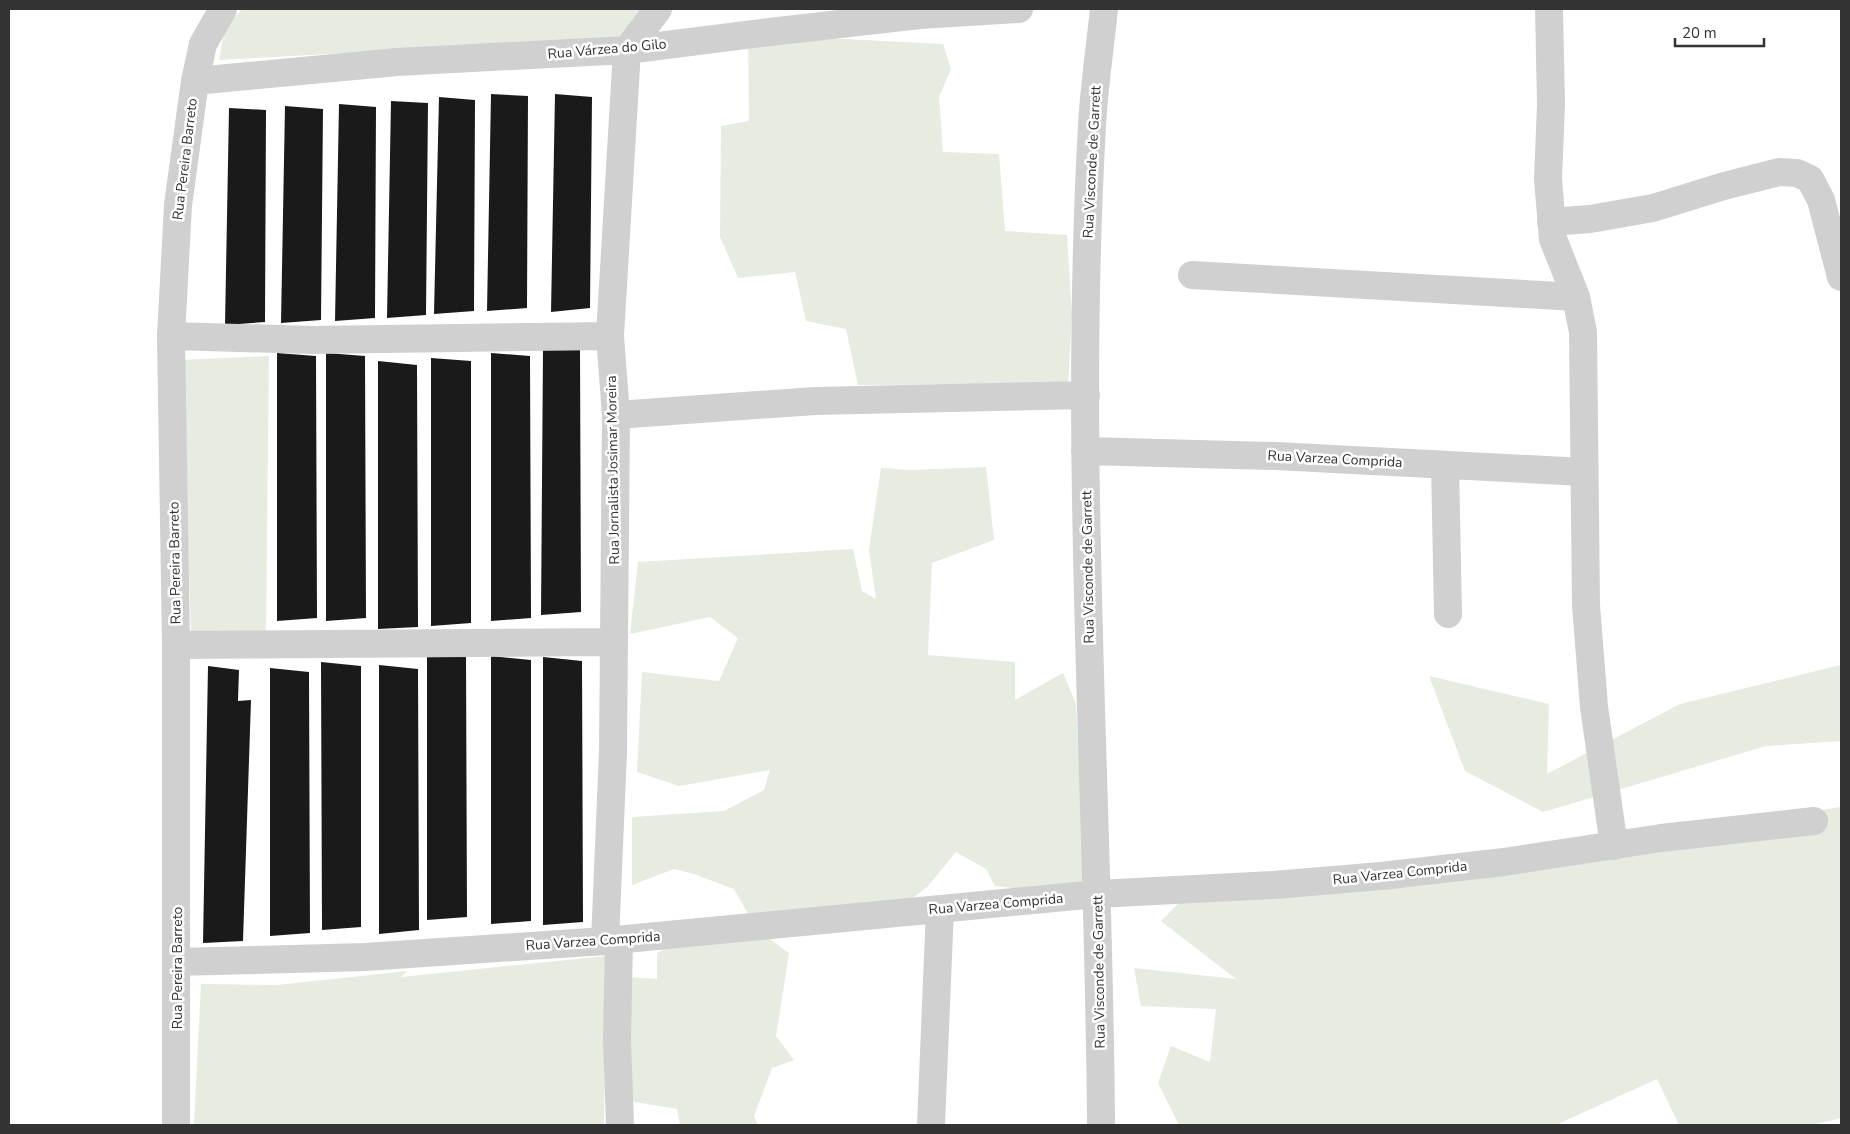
<svg xmlns="http://www.w3.org/2000/svg" width="1850" height="1134" viewBox="0 0 1850 1134" font-family="'Nunito Sans',sans-serif">
<style>
.green{fill:#e6ecdf}
.building{fill:#1a1a1a}
.lines{fill:none;stroke-linecap:round;stroke-linejoin:round}
.minor{stroke:#d0d0d0;stroke-width:28}
.labels{text-anchor:middle;dominant-baseline:central;stroke-width:5;stroke-linejoin:round;paint-order:stroke}
.street-label{font-size:14px;fill:#333;stroke:#fff}
</style>
<rect width="100%" height="100%" fill="#fff"/>
<path class="green" d="M 242,9 L 651,9 L 623,38 L 219,60 L 225,28 Z
M 748,34 L 943,44 L 951,69 L 939,97 L 943,152 L 999,154 L 1005,231 L 1067,235 L 1072,315 L 1068,384 L 858,385 L 846,329 L 806,321 L 795,272 L 738,278 L 720,237 L 721,126 L 749,121 Z
M 269,356 L 266,631 L 191,631 L 182,360 Z
M 986,467 L 994,540 L 932,563 L 928,655 L 1015,662 L 1015,700 L 1063,673 L 1076,704 L 1086,896 L 995,886 L 986,869 L 956,852 L 928,886 L 909,901 L 750,917 L 734,889 L 694,874 L 674,869 L 632,885 L 632,817 L 724,811 L 764,790 L 770,770 L 679,786 L 637,772 L 642,672 L 719,681 L 738,638 L 710,617 L 630,634 L 638,562 L 853,549 L 862,591 L 876,599 L 869,550 L 881,468 L 911,470 Z
M 1841,665 L 1841,741 L 1766,746 L 1543,812 L 1465,771 L 1429,676 L 1549,704 L 1547,774 L 1680,704 Z
M 1841,807 L 1841,1118 L 1812,1125 L 1679,1125 L 1657,1079 L 1560,1123 L 1559,1125 L 1179,1125 L 1158,1083 L 1171,1046 L 1210,1062 L 1216,1009 L 1141,1006 L 1134,968 L 1236,979 L 1161,921 L 1179,903 Z
M 753,927 L 789,953 L 776,1036 L 794,1060 L 772,1068 L 754,1116 L 758,1125 L 680,1125 L 677,1109 L 629,1101 L 627,977 L 657,979 L 657,953 L 698,933 Z
M 606,956 L 604,1125 L 194,1125 L 201,984 L 277,985 L 407,971 L 401,977 Z"/>
<path class="building" d="M 491,94 L 528,96 L 527,308 L 487,311 Z
M 555,94 L 592,97 L 590,308 L 551,312 Z
M 439,97 L 475,100 L 474,311 L 434,314 Z
M 391,101 L 428,103 L 426,315 L 387,318 Z
M 339,104 L 376,107 L 375,318 L 335,321 Z
M 285,106 L 323,109 L 321,320 L 281,323 Z
M 229,108 L 266,110 L 265,322 L 225,325 Z
M 543,350 L 580,350 L 581,612 L 541,615 Z
M 277,353 L 316,356 L 317,618 L 277,621 Z
M 326,353 L 365,356 L 366,618 L 326,621 Z
M 491,353 L 530,356 L 531,618 L 491,621 Z
M 431,358 L 471,361 L 471,623 L 431,626 Z
M 378,361 L 417,365 L 418,627 L 378,629 Z
M 427,652 L 466,656 L 467,917 L 427,920 Z
M 491,656 L 531,660 L 531,921 L 491,924 Z
M 543,657 L 582,661 L 583,922 L 543,925 Z
M 321,662 L 361,666 L 361,927 L 322,930 Z
M 379,665 L 418,669 L 419,930 L 379,934 Z
M 208,666 L 239,670 L 238,701 L 251,700 L 243,941 L 203,943 Z
M 270,668 L 309,672 L 310,933 L 270,936 Z"/>
<g class="lines">
<path class="minor" d="M 1549,9 L 1551,104 L 1548,179 L 1553,239 L 1576,297 L 1583,332 L 1586,605 L 1594,707 L 1614,846
M 195,81 L 397,62 L 627,50 L 769,32 L 920,15 L 1019,9
M 1551,222 L 1590,219 L 1653,208 L 1724,186 L 1779,172 L 1797,173 L 1810,179 L 1821,200 L 1841,277
M 1192,275 L 1576,297
M 171,336 L 312,340 L 610,336
M 616,415 L 815,401 L 1086,395
M 1085,451 L 1276,456 L 1584,472
M 1445,465 L 1448,614
M 176,645 L 614,642
M 619,940 L 617,1040 L 620,1125
M 605,941 L 613,752 L 616,415 L 610,336 L 627,50 L 658,9
M 177,962 L 365,957 L 605,941 L 1097,894 L 1274,885 L 1381,876 L 1504,862 L 1661,838 L 1814,821
M 176,1125 L 176,645 L 171,336 L 178,205 L 195,81 L 203,44 L 223,9
M 931,1125 L 940,909
M 1101,1125 C 1099,792 1073,459 1092,126 C 1094,87 1100,48 1104,9"/>
</g>
<g class="labels">
<g class="street-label">
<text transform="translate(607 49) rotate(-5)">Rua Várzea do Gilo</text>
<text transform="translate(185 159) rotate(-83)">Rua Pereira Barreto</text>
<text transform="translate(1092 162) rotate(-87)">Rua Visconde de Garrett</text>
<text transform="translate(1335 459) rotate(3)">Rua Varzea Comprida</text>
<text transform="translate(613 470) rotate(-91)">Rua Jornalista Josimar Moreira</text>
<text transform="translate(175 563) rotate(-91)">Rua Pereira Barreto</text>
<text transform="translate(1088 567) rotate(-91)">Rua Visconde de Garrett</text>
<text transform="translate(1400 873) rotate(-6)">Rua Varzea Comprida</text>
<text transform="translate(996 904) rotate(-5)">Rua Varzea Comprida</text>
<text transform="translate(593 941) rotate(-4)">Rua Varzea Comprida</text>
<text transform="translate(177 968) rotate(-90)">Rua Pereira Barreto</text>
<text transform="translate(1099 972) rotate(-91)">Rua Visconde de Garrett</text>
</g>
</g>
<rect width="1850" height="1134" fill="none" stroke="#333333" stroke-width="20"/>
<path d="M1675 38v8h89v-8" fill="none" stroke="#333333" stroke-width="2.5"/>
<text x="1682" y="38" font-size="15" fill="#333333" stroke="#ffffff" stroke-width="4" paint-order="stroke">20 m</text>
</svg>
